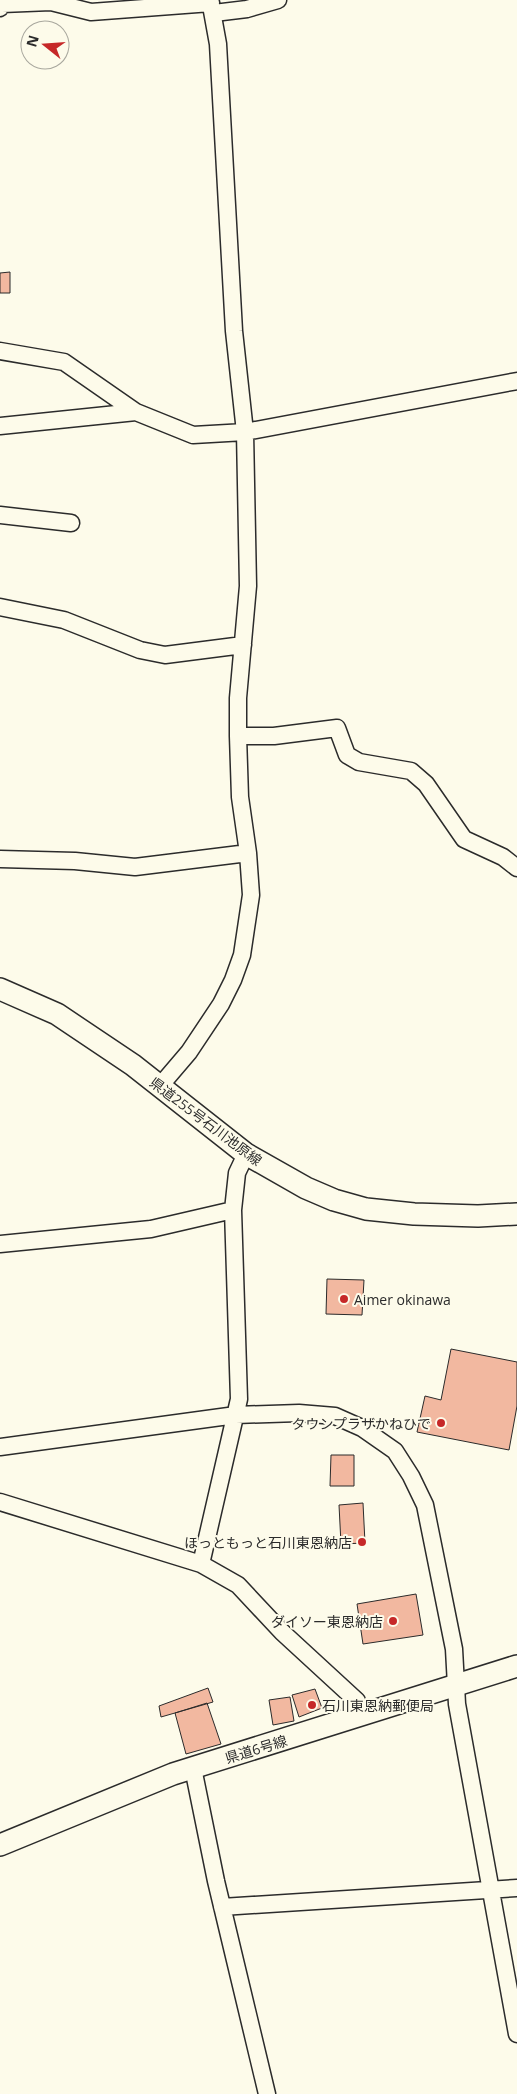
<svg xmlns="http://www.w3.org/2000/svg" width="517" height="2094" viewBox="0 0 517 2094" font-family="'Open Sans','Noto Sans JP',sans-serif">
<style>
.building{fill:#f2b8a0;stroke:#2b2b2b}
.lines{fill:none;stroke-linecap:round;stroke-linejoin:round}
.minor-casing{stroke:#2b2b2b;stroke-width:19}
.major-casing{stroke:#2b2b2b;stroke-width:24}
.minor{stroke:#fdfbea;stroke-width:16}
.major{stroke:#fdfbea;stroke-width:21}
.poi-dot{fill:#c62828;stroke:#fdfbea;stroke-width:2}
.labels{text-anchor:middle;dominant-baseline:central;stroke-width:4;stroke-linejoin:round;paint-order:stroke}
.street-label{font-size:14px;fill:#2b2b2b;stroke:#fdfbea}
.poi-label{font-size:14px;fill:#2b2b2b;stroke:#fdfbea;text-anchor:end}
</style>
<rect width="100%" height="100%" fill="#fdfbea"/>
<path class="building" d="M 10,272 L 10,293 L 0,293 L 0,273 Z
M 327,1279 L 364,1280 L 362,1315 L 326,1314 Z
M 451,1349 L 517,1362 L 517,1406 L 509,1450 L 417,1432 L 425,1396 L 441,1400 Z
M 331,1455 L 354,1455 L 354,1486 L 330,1486 Z
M 363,1503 L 365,1543 L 341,1544 L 339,1505 Z
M 416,1594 L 423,1635 L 363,1644 L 357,1604 Z
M 208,1688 L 213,1702 L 161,1717 L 159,1706 Z
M 315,1689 L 322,1708 L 299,1717 L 292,1695 Z
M 290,1697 L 294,1721 L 273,1725 L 269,1700 Z
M 207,1703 L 221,1744 L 186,1754 L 175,1713 Z"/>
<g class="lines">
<defs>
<path id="minor" d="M 0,8 L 2,4 L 51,2 L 91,12 L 211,3
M 214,13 L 247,9 L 278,0
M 0,351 L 64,362 L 136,412 L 193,435 L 245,432 L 517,381
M 0,426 L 136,412
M 0,515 L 71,523
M 0,607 L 64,620 L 140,650 L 165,655 L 243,645
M 238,736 L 274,736 L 337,728 L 347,755 L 359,762 L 411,771 L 426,784 L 464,839 L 503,857 L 517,868
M 0,859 L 75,861 L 135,867 L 248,853
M 160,1086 L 189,1052 L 221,1004 L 233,980 L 242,955 L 251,895 L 248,853 L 240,797 L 238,736 L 238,698 L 248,586 L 245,432 L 234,331 L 218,44 L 210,0
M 0,1244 L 151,1229 L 233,1210
M 0,1447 L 236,1415 L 299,1413 L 335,1416 L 362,1428 L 395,1451 L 411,1476 L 425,1505 L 454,1649 L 457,1704 L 517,2034
M 0,1502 L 201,1564 L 238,1585 L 282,1632 L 357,1701 L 360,1716
M 201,1564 L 239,1399 L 233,1210 L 237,1173 L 246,1154
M 193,1768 L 216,1881 L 267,2094
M 222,1907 L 517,1888"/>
<path id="major" d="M 0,989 L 57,1014 L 133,1065 L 246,1154 L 306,1188 L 334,1200 L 366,1209 L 414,1214 L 478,1216 L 517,1214
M 0,1845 L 173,1774 L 517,1666"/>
</defs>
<use href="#minor" class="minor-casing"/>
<use href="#major" class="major-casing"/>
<use href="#minor" class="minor"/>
<use href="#major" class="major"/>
</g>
<g class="poi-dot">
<circle cx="344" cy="1299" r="5"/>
<circle cx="441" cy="1423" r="5"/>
<circle cx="362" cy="1542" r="5"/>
<circle cx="393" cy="1621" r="5"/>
<circle cx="312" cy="1705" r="5"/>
</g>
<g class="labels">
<g class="street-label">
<text transform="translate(206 1121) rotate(37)">県道255号石川池原線</text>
<text transform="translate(256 1749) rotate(-17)">県道6号線</text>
</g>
<g class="poi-label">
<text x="354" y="1299" text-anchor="start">Aimer okinawa</text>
<text x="431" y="1423">タウンプラザかねひで</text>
<text x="352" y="1542">ほっともっと石川東恩納店</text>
<text x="383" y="1621">ダイソー東恩納店</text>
<text x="322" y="1705" text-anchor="start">石川東恩納郵便局</text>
</g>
</g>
<g transform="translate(45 45) rotate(287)"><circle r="24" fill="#fdfbea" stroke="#a9a89e"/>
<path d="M0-4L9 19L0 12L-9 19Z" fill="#c62828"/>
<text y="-8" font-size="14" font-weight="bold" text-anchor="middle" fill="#2b2b2b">N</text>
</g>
</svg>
